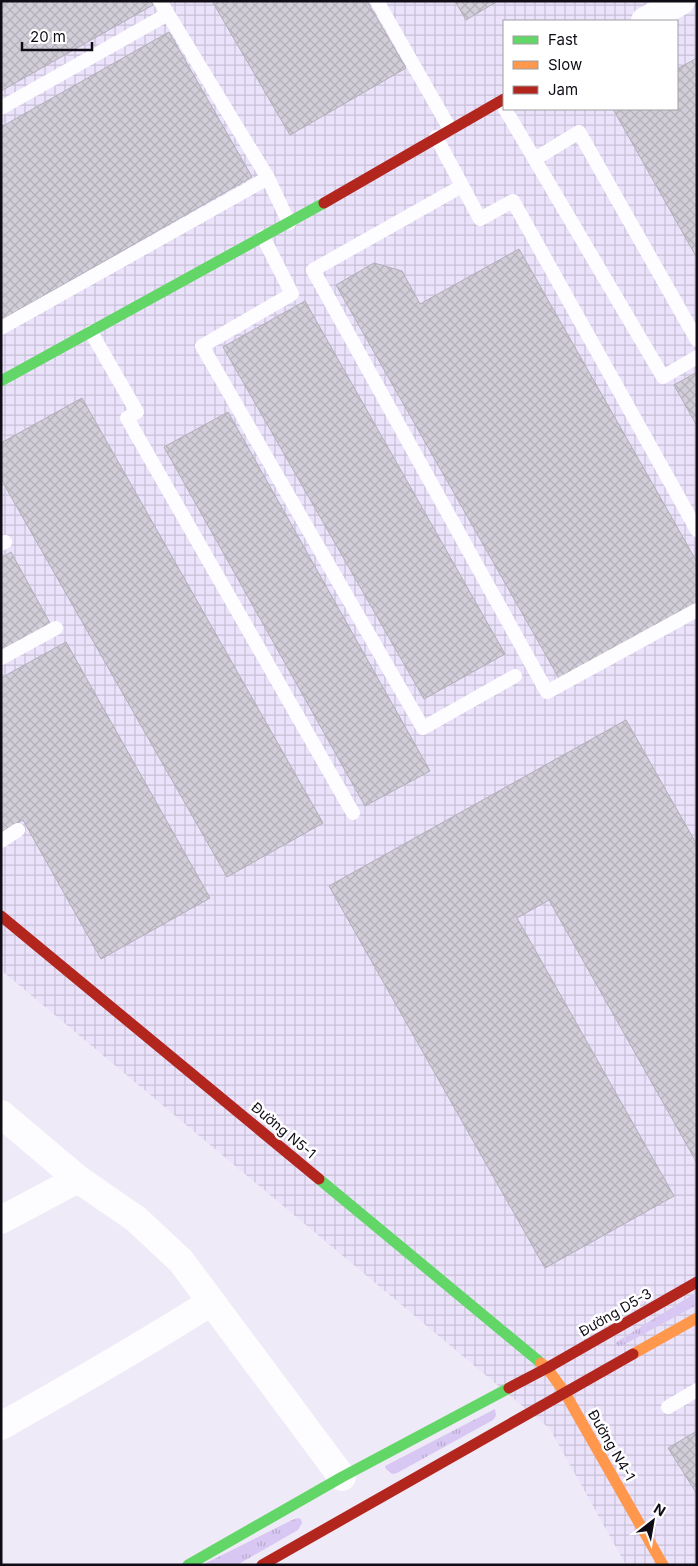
<svg xmlns="http://www.w3.org/2000/svg" width="698" height="1566" viewBox="0 0 698 1566" font-family="Inter,sans-serif">
<style>
.industrial{fill:url(#industrial-grid);fill-rule:evenodd}
.grass{fill:url(#grass-tufts)}
.building{fill:url(#building-cross-hatch);stroke:#b2aeb9}
.lines{fill:none;stroke-linecap:round;stroke-linejoin:round}
.lane{stroke:#fdfcfe;stroke-width:14}
.street{stroke:#fdfcfe;stroke-width:28}
.fast{stroke:#63d668;stroke-width:11}
.slow{stroke:#ff974d;stroke-width:11}
.jam{stroke:#b3261e;stroke-width:11}
.labels{text-anchor:middle;dominant-baseline:central;stroke-width:5;stroke-linejoin:round;paint-order:stroke}
.street-label{font-size:14px;fill:#0f0c15;stroke:#fff}
</style>
<defs>
<pattern id="industrial-grid" width="8" height="8" patternUnits="userSpaceOnUse" patternTransform="scale(1.25)"><rect width="8" height="8" fill="#ebe2fb"/><path d="M0 4h8M4 0v8" fill="none" stroke="#c8c1d6"/></pattern>
<pattern id="grass-tufts" width="24" height="20" patternUnits="userSpaceOnUse" patternTransform="scale(1.25)"><rect width="24" height="20" fill="#d8c7f2"/><path d="M3 7l-1-3M5 7V3M7 7l1-3M15 17l-1-3M17 17v-4M19 17l1-3" fill="none" stroke="#b8aacf"/></pattern>
<pattern id="building-cross-hatch" width="8" height="8" patternUnits="userSpaceOnUse" patternTransform="scale(1.25)"><rect width="8" height="8" fill="#d2ced9"/><path d="M0 0l8 8M0 8l8-8" fill="none" stroke="#b3b0b9"/></pattern>
</defs>
<rect width="100%" height="100%" fill="#efeaf7"/>
<path class="industrial" d="M 1,1 L 697,1 L 697,1565 L 626,1565 L 550,1429 L 1,970 ZM 504,21 L 677,21 L 677,109 L 504,109 Z"/>
<path class="grass" d="M 697,1292 L 697,1305 L 623,1345 L 618,1346 L 615,1343 Z
M 495,1409 L 496,1416 L 493,1420 L 397,1473 L 392,1474 L 386,1469 L 385,1466 Z
M 298,1518 L 301,1519 L 302,1523 L 298,1530 L 237,1565 L 202,1565 L 292,1520 Z"/>
<path class="building" d="M 1,1 L 151,1 L 153,5 L 1,91 Z
M 212,1 L 367,1 L 406,68 L 290,135 Z
M 455,1 L 498,1 L 466,20 Z
M 169,32 L 252,177 L 1,320 L 1,127 Z
M 697,58 L 697,258 L 613,109 L 677,109 L 677,69 Z
M 519,249 L 697,562 L 697,603 L 560,680 L 336,285 L 374,263 L 402,271 L 420,304 Z
M 305,301 L 505,654 L 424,699 L 223,347 Z
M 697,372 L 697,426 L 674,385 Z
M 82,398 L 323,823 L 227,877 L 1,479 L 1,443 Z
M 228,412 L 430,771 L 365,806 L 164,447 Z
M 11,552 L 51,625 L 1,652 L 1,558 Z
M 66,642 L 210,898 L 101,959 L 23,820 L 1,832 L 1,678 Z
M 626,720 L 697,845 L 697,1163 L 549,900 L 517,918 L 674,1196 L 545,1268 L 329,886 Z
M 697,1431 L 697,1494 L 668,1448 Z"/>
<g class="lines">
<path class="lane" d="M 160,1 L 268,178 L 289,223
M 377,1 L 450,129
M 1,108 L 168,14
M 505,109 L 663,377 L 697,357
M 436,137 L 480,219 L 513,201 L 697,530
M 535,159 L 579,132 L 697,340
M 462,186 L 313,270 L 547,692 L 697,610
M 263,237 L 292,294 L 202,346 L 423,728 L 515,676
M 1,328 L 268,178
M 91,332 L 137,412 L 127,418 L 353,813
M 1,544 L 5,542
M 1,658 L 56,628
M 1,841 L 18,830
M 668,1407 L 697,1390"/>
<path class="street" d="M 645,21 L 681,1
M 1,1114 L 78,1179 L 136,1219 L 181,1261 L 342,1477
M 1,1220 L 78,1179
M 1,1426 C 72,1386 142,1346 211,1302"/>
<path class="fast" d="M 1,381 L 324,203
M 319,1179 L 541,1363
M 188,1565 L 342,1477 L 509,1388"/>
<path class="slow" d="M 633,1354 L 697,1318
M 541,1363 L 547,1368 L 565,1393 L 663,1565"/>
<path class="jam" d="M 324,203 L 504,99
M 1,916 L 319,1179
M 509,1388 L 547,1368 L 697,1282
M 262,1565 L 633,1354"/>
</g>
<g class="labels">
<g class="street-label">
<text transform="translate(284 1130) rotate(40)">Đường N5-1</text>
<text transform="translate(615 1312) rotate(-30)">Đường D5-3</text>
<text transform="translate(612 1445) rotate(60)">Đường N4-1</text>
</g>
</g>
<rect width="698" height="1566" fill="none" stroke="#0f0c15" stroke-width="5"/>
<rect x="503" y="20" width="175" height="90" fill="#ffffff" stroke="#9f9ea1"/>
<rect x="513" y="36" width="25" height="8" fill="#63d668" stroke="#9f9ea1"/>
<text x="548" y="45" font-size="15" fill="#0f0c15">Fast</text>
<rect x="513" y="61" width="25" height="8" fill="#ff974d" stroke="#9f9ea1"/>
<text x="548" y="70" font-size="15" fill="#0f0c15">Slow</text>
<rect x="513" y="86" width="25" height="8" fill="#b3261e" stroke="#9f9ea1"/>
<text x="548" y="95" font-size="15" fill="#0f0c15">Jam</text>
<g transform="translate(653 1521) rotate(31)" stroke="#ffffff" stroke-width="4" paint-order="stroke">
<path d="M0-4L9 19L0 12L-9 19Z" fill="#0f0c15"/>
<text y="-8" font-size="14" font-weight="bold" text-anchor="middle" fill="#0f0c15">N</text>
</g>
<path d="M22 42v8h70v-8" fill="none" stroke="#0f0c15" stroke-width="2.5"/>
<text x="30" y="42" font-size="15" fill="#0f0c15" stroke="#ffffff" stroke-width="4" paint-order="stroke">20 m</text>
</svg>
